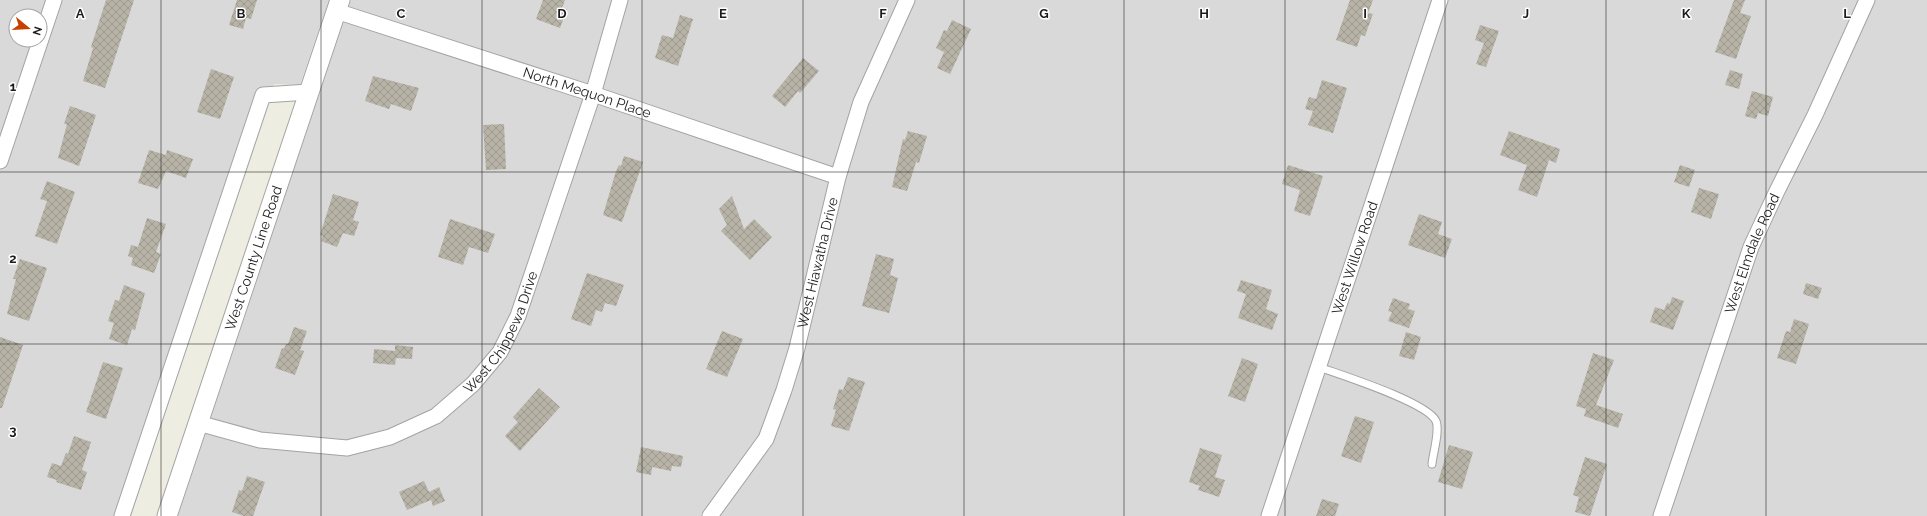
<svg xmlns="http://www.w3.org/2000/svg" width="1927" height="516" viewBox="0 0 1927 516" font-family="Raleway,sans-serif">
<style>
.residential{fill:#dad9d9;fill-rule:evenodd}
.building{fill:url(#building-cross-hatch)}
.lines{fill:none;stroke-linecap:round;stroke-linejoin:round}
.service-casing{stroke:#a3a3a3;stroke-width:9}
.minor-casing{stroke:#a3a3a3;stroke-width:17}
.tertiary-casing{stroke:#a3a3a3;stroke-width:21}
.service{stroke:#fff;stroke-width:7}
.minor{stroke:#fff;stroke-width:15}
.tertiary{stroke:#fff;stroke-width:19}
.grid{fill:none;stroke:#1c1c1c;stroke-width:1;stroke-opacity:0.55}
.labels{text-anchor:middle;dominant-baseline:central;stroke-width:3;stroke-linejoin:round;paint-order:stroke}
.street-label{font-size:14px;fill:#1c1c1c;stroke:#fff}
.grid-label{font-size:13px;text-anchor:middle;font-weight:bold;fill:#1c1c1c;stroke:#fff;stroke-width:3;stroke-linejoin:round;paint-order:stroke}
</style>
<defs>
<pattern id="building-cross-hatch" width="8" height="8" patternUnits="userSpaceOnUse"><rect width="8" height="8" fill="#b7b3a7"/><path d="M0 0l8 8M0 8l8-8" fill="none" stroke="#9d998f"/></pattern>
</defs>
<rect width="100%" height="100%" fill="#edede1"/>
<path class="residential" d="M 0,0 L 329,0 L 300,85 L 274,84 L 131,516 L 0,516 ZM 16,16 L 40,16 L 40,40 L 16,40 Z
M 351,0 L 1927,0 L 1927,516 L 178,516 Z"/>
<path class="building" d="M 106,0 L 134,0 L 105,88 L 83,81 L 93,48 L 91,47 Z
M 237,0 L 257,0 L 251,19 L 246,18 L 243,29 L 229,25 Z
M 543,0 L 565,0 L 562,8 L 567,9 L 560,28 L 536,19 Z
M 1350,0 L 1373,0 L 1368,13 L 1373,14 L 1365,36 L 1361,35 L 1357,47 L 1336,40 Z
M 1734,0 L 1745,0 L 1740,13 L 1751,16 L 1736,59 L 1715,52 Z
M 680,15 L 693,19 L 678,66 L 655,58 L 662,35 L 673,38 Z
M 952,20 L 971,29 L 950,74 L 937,68 L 944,52 L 936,48 L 944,30 L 947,31 Z
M 1480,25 L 1499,31 L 1486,67 L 1476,64 L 1484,43 L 1475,40 Z
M 803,58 L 819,71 L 800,93 L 798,91 L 785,107 L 772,96 Z
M 211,69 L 234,77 L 220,119 L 197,112 Z
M 1730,70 L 1743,74 L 1739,89 L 1725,85 Z
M 373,76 L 419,88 L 411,111 L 391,104 L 389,109 L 365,101 Z
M 1322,80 L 1347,88 L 1333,133 L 1308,125 L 1313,111 L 1305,109 L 1309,97 L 1316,99 Z
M 1752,91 L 1773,97 L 1768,116 L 1758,113 L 1756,119 L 1745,116 Z
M 70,106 L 96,115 L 79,166 L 58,158 L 67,124 L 64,124 Z
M 504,124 L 506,169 L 486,170 L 483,125 Z
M 908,131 L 927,136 L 919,163 L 916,162 L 907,191 L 892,187 L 903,139 L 905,140 Z
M 1509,131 L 1560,149 L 1556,163 L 1549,160 L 1537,197 L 1518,190 L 1527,165 L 1500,155 Z
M 149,150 L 166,155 L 167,150 L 193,159 L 186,178 L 166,171 L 158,189 L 138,183 Z
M 624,156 L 643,162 L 622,222 L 603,215 L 616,171 L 619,165 L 621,166 Z
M 1288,165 L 1323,176 L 1310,216 L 1294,211 L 1300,190 L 1282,184 Z
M 1680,165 L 1695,170 L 1689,187 L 1674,182 Z
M 47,181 L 75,192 L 57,244 L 35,236 L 47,201 L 40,199 Z
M 1699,188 L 1719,194 L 1711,219 L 1691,212 Z
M 333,194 L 359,202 L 353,220 L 359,222 L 354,236 L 343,233 L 337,247 L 321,241 L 323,236 L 320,235 Z
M 732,196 L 744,229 L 754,219 L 772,237 L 750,260 L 721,231 L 727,225 L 719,209 Z
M 1419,214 L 1442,222 L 1438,234 L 1452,239 L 1445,258 L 1408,245 Z
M 147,218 L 166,224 L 156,252 L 161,254 L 154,273 L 131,265 L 133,258 L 128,256 L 131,245 L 138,247 Z
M 450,219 L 495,234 L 488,253 L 469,247 L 463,265 L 438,257 Z
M 876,254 L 894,259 L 890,275 L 898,278 L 889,313 L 862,306 Z
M 20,259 L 47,268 L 29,321 L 7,314 L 16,279 L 13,279 Z
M 587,273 L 624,285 L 616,306 L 605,303 L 602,312 L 596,310 L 591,326 L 571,319 Z
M 1241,280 L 1272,290 L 1266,309 L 1278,314 L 1272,330 L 1238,318 L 1246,294 L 1237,291 Z
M 1806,283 L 1822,288 L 1818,299 L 1803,294 Z
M 124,285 L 145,293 L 135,330 L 132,329 L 127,345 L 109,339 L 114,323 L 108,321 L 115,300 L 119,301 Z
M 1672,297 L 1684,301 L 1673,330 L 1650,322 L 1655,307 L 1664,310 L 1667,303 L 1670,304 Z
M 1393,298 L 1410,304 L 1408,309 L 1415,311 L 1409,328 L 1388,321 L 1392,312 L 1388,311 Z
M 1794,319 L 1809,324 L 1796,364 L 1777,358 L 1786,331 L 1790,332 Z
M 294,327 L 307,331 L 300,350 L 304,351 L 295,375 L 275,368 L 282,348 L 284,349 L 286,344 L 288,344 Z
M 722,331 L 743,339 L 727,377 L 706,369 Z
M 1406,332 L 1421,337 L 1414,360 L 1399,356 Z
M 0,337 L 23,345 L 2,408 L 0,408 Z
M 395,345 L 413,347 L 412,359 L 396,358 L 395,365 L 373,363 L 374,349 L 395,351 Z
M 1593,353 L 1614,360 L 1596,405 L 1623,414 L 1618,428 L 1584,416 L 1586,409 L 1576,406 Z
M 1242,358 L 1258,364 L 1245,402 L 1228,396 Z
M 103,362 L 123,368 L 106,419 L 86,412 Z
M 848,377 L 865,382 L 849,431 L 831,426 L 836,410 L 833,409 L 839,389 L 843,390 Z
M 539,388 L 560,407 L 520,451 L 505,436 L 518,422 L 513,417 Z
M 1355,416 L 1374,422 L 1361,463 L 1341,456 Z
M 74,436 L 91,442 L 82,470 L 87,472 L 81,490 L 56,482 L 57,480 L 47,477 L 52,463 L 61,466 L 66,453 L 68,454 Z
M 1449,445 L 1473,452 L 1462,489 L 1438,482 Z
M 641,447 L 683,456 L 681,467 L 672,466 L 671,471 L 652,467 L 651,475 L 636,472 Z
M 1200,448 L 1222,455 L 1215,477 L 1225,480 L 1219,497 L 1198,490 L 1200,486 L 1189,482 Z
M 1585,457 L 1607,464 L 1590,516 L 1575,512 L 1579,497 L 1573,495 Z
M 247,476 L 265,482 L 253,516 L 244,516 L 232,512 L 239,490 L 242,491 Z
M 424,481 L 429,492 L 439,487 L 445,501 L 433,506 L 431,500 L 407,510 L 399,492 Z
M 1322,499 L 1339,504 L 1335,516 L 1316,516 Z"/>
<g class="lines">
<defs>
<path id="service" d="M 1319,367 C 1341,375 1427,402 1436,421 C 1440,431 1433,453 1432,464"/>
<g id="minor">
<path id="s1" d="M 336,11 L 593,94 L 838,177"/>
<path d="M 0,161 L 54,0"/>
<path id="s2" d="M 198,423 L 260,440 L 347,448 L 390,437 L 436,416 L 473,384 L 500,352 L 518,316 L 593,94 L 620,0"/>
<path d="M 122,516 L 263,95 L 309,92"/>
<path id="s3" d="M 710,516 L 766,439 L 784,390 L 797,348 L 838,177 L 861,102 L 907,0"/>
<path id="s4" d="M 1269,516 L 1440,0"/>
<path id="s5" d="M 1661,516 L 1751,247 L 1776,193 L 1815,115 L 1867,0"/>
</g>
<g id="tertiary">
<path id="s6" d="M 167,516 L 340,0"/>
</g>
</defs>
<use href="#service" class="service-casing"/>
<use href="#minor" class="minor-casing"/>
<use href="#tertiary" class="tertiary-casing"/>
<use href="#service" class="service"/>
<use href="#minor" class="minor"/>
<use href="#tertiary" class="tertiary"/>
</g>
<path class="grid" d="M 161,0 L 161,516M 321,0 L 321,516M 482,0 L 482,516M 642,0 L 642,516M 803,0 L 803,516M 964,0 L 964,516M 1124,0 L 1124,516M 1285,0 L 1285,516M 1445,0 L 1445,516M 1606,0 L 1606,516M 1766,0 L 1766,516M 0,172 L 1927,172M 0,344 L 1927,344"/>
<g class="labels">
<g class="street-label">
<text stroke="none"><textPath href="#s1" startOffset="264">North Mequon Place</textPath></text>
<text stroke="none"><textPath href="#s5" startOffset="278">West Elmdale Road</textPath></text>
<text stroke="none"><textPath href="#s6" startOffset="272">West County Line Road</textPath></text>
<text stroke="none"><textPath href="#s4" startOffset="272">West Willow Road</textPath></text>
<text stroke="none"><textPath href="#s3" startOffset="279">West Hiawatha Drive</textPath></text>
<text stroke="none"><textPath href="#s2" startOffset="355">West Chippewa Drive</textPath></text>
</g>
</g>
<g class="grid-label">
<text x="80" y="18">A</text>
<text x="241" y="18">B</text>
<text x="401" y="18">C</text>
<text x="562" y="18">D</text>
<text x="723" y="18">E</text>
<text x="883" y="18">F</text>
<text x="1044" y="18">G</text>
<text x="1204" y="18">H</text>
<text x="1365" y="18">I</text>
<text x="1526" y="18">J</text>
<text x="1686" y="18">K</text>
<text x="1847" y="18">L</text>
<text x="13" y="91">1</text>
<text x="13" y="263">2</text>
<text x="13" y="435">3</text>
</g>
<g transform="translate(28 28) rotate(108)"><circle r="19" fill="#ffffff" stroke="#a4a4a4"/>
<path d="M0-3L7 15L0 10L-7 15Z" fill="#c84000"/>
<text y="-6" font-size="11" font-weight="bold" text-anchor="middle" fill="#1c1c1c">N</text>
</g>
</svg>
